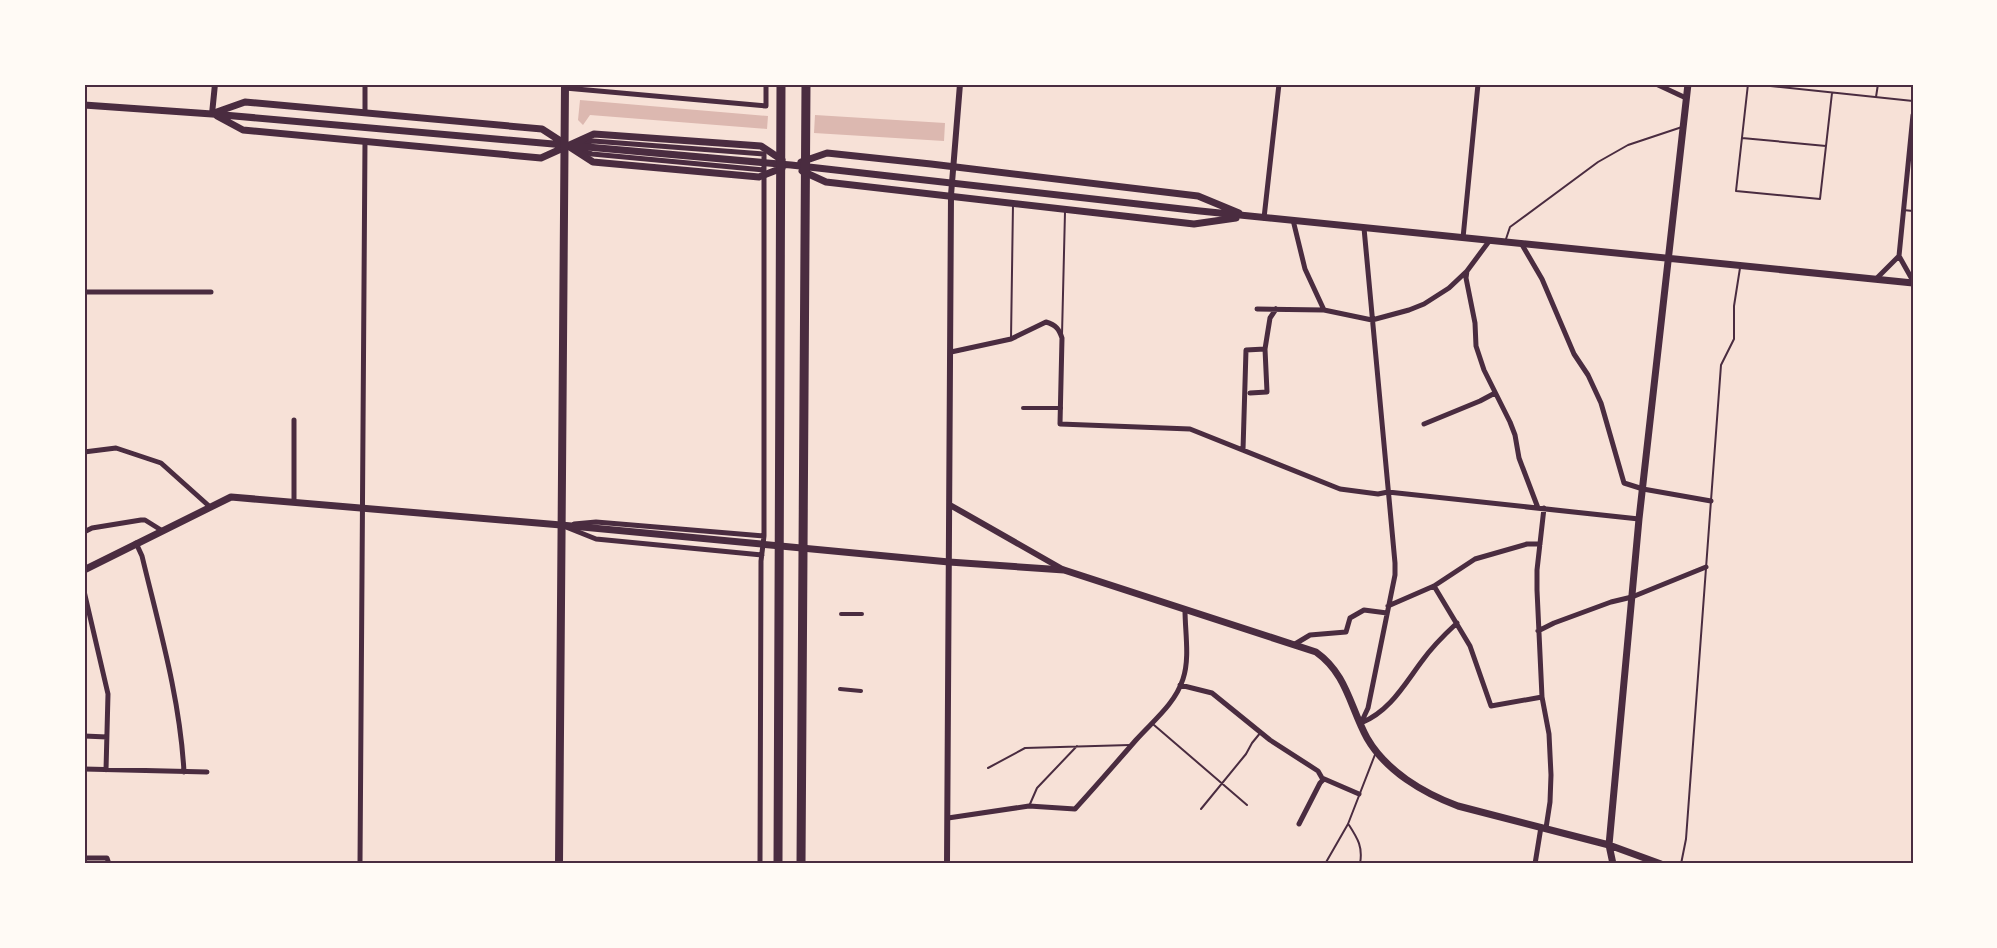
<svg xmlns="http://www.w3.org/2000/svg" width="1997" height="948" viewBox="0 0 1997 948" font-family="'Exo 2',sans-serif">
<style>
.water{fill:#dcb8b0}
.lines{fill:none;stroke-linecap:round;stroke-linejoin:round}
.service{stroke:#4a2c40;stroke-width:2}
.pedestrian{stroke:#4a2c40;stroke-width:4}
.minor{stroke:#4a2c40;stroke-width:5}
.tertiary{stroke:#4a2c40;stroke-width:6}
.secondary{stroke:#4a2c40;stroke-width:7}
.primary{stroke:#4a2c40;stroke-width:8}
.motorway{stroke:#4a2c40;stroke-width:9}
.neatline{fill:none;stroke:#4a2c40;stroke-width:2}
</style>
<rect width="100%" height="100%" fill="#f7e1d7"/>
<path class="water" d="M 580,100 L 768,116 L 767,129 L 590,115 L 583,125 L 578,120 Z
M 815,115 L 945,123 L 944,141 L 814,133 Z"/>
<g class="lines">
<path class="service" d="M 1748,84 L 1736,191 L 1820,199 L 1832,93
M 1751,84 L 1913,101
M 1876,97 L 1878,84
M 1742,138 L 1826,146
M 1903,210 L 1913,211
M 1506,239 L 1510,227 L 1598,162 L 1628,145 L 1682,127
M 1062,335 L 1065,212
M 1011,339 L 1013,204
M 1154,725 L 1247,805
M 988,768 L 1025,748 L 1130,745
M 1030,804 L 1037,788 L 1077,746
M 1201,809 L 1246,754 L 1252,743 L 1261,732
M 1349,825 C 1358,839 1363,847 1360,864
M 1325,864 L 1348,824 L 1376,752
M 1681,864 L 1686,839 L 1721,365 L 1734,339 L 1734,306 L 1740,268"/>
<path class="pedestrian" d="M 1023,408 L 1061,408
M 841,614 L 862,614
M 840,689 L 861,691"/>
<path class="minor" d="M 1656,84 L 1686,98
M 565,88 L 766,106 L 766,84
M 365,113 L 365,84
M 576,144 L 593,141 L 764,154 L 764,536 L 761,561 L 760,864
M 575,149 L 592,154 L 764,170
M 1264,218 L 1279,84
M 1293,220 L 1305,269 L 1324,310
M 1463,238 L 1478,84
M 1490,240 L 1467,271 L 1466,278 L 1475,323 L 1476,346 L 1484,370 L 1510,422 L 1515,435 L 1519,458 L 1538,508
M 1521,243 L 1542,279 L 1574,354 L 1588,375 L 1601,403 L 1624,483 L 1643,489 L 1711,501
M 1899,256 L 1913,115
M 1876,279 L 1899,256 L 1913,281
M 84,292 L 211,292
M 1257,309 L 1324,310 L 1372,320 L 1409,310 L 1424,304 L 1449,288 L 1467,271
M 951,352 L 1011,339 L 1046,322 C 1056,325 1059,329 1062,338 L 1060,424 L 1190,429 L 1340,489 L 1378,494 L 1388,492 L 1639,519
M 1250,393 L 1267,392 L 1265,349
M 294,420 L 294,502
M 1424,424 L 1480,401 L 1495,393
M 1243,450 L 1246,350 L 1265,349 L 1270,318 L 1276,309
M 84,452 L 116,448 L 161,463 L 209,506
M 1544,508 L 1537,570 L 1537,590 L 1542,697 L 1549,734 L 1551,775 L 1550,802 L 1546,828
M 574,524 L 596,522 L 764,536
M 566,527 L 596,539 L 762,555
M 84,532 L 92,528 L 141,520 L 145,520 L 161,530
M 136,543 L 142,556 C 159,627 180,698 184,772
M 1434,586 L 1470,646 L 1491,706 L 1542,697
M 84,591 L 108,694 L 106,770
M 1388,606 L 1434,586 L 1475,559 L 1527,544 L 1540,544
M 1538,631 L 1554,623 L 1611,602 L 1632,597 L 1706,567
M 1295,644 L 1310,635 L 1346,632 L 1350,618 L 1364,610 L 1387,613
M 1180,685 L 1212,693 L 1270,740 L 1318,771 L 1322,778 L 1359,794
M 1361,723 L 1368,708 L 1395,575 L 1395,563 L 1364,228
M 1361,723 C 1390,711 1404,685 1422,661 C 1432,647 1444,635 1457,623
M 84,736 L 107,737
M 84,769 L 207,772
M 948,818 L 1029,806 L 1075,809 C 1096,786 1116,763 1136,740 C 1153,721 1175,704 1183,679 C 1190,658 1185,632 1185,610
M 1299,824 L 1320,783 L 1324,779
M 84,858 L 107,858 L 109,864
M 360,864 L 365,141
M 1535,864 L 1541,827"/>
<path class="tertiary" d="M 212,114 L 215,84
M 950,505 L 1064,570
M 947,864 L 951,195 L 960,84"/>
<path class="secondary" d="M 84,105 L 212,114 L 791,165 L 1200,211 L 1913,283
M 214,113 L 245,102 L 542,129 L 593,162 L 759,177 L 782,168
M 217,116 L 243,130 L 541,158 L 594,134 L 761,146 L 782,160
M 801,162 L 827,153 L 931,164 L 1198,196 L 1239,213
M 802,171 L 826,182 L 1194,224 L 1236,218
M 84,570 L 231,497 L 561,525 L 949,562 L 1064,570 L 1316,652 C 1347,674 1350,707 1367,738 C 1386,771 1423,793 1458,806 L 1609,845 L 1661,864
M 1613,864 L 1609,845 L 1639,519 L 1688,84"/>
<path class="primary" d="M 559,864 L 565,84"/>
<path class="motorway" d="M 778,864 L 781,84
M 801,864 L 806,84"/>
</g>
<rect width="1997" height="948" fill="none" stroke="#fffaf5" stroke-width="171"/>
<rect x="86" y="86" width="1826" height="776" class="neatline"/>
</svg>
